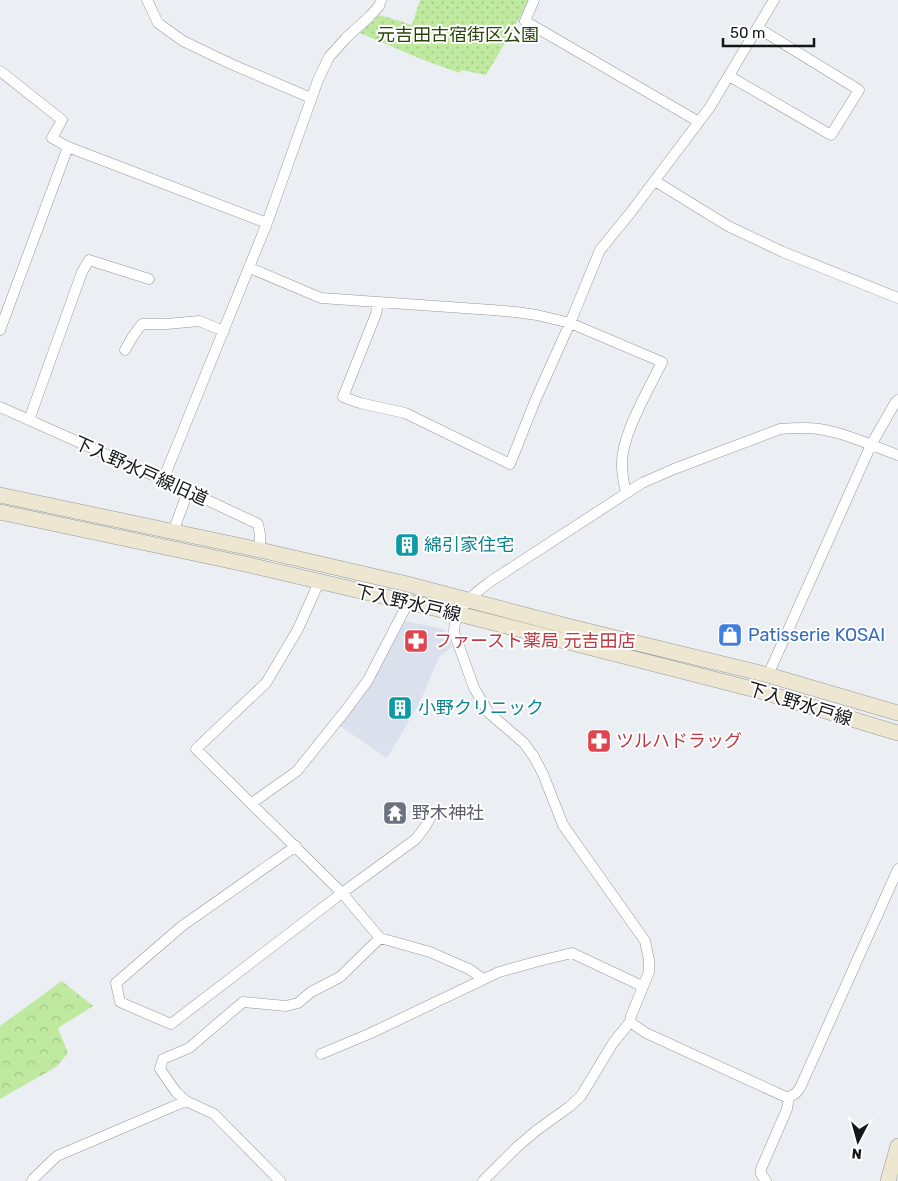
<svg xmlns="http://www.w3.org/2000/svg" width="898" height="1181" viewBox="0 0 898 1181" font-family="Rubik,'Noto Sans JP',sans-serif">
<style>
.built{fill:#dae1ec}
.forest{fill:url(#forest-crowns)}
.park{fill:url(#park-dots)}
.lines{fill:none;stroke-linecap:round;stroke-linejoin:round}
.street-casing{stroke:#95979b;stroke-width:11}
.secondary-casing{stroke:#95979b;stroke-width:16}
.street{stroke:#fff;stroke-width:10}
.secondary{stroke:#ede6d1;stroke-width:15}
.labels{text-anchor:middle;dominant-baseline:central;stroke-width:4;stroke-linejoin:round;paint-order:stroke}
.park-label{font-size:18px;fill:#284409;stroke:#fff}
.street-label{font-size:18px;fill:#151618;stroke:#fff}
.culture-label{font-size:18px;fill:#0d838f;stroke:#fff;text-anchor:start}
.shop-label{font-size:18px;fill:#366cbe;stroke:#fff;text-anchor:start}
.health-label{font-size:18px;fill:#be3a42;stroke:#fff;text-anchor:start}
.worship-label{font-size:18px;fill:#5b616d;stroke:#fff;text-anchor:start}
</style>
<defs>
<pattern id="forest-crowns" width="20" height="18" patternUnits="userSpaceOnUse" patternTransform="scale(1.25)"><rect width="20" height="18" fill="#bee99f"/><path d="M2 6a3 3 0 1 1 6 0M12 15a3 3 0 1 1 6 0" fill="none" stroke="#a2c788"/></pattern>
<pattern id="park-dots" width="8" height="8" patternUnits="userSpaceOnUse" patternTransform="scale(1.25)"><rect width="8" height="8" fill="#bee99f"/><path d="M2 2h.1M6 6h.1" fill="none" stroke="#a2c788" stroke-width="1.8" stroke-linecap="round"/></pattern>
</defs>
<rect width="100%" height="100%" fill="#ebeef2"/>
<path class="built" d="M 405,621 L 444,629 L 451,641 L 452,647 L 439,657 L 419,704 L 387,758 L 340,726 L 371,683 Z"/>
<path class="forest" d="M 62,981 L 93,1006 L 58,1028 L 68,1053 L 56,1067 L 0,1099 L 0,1026 Z"/>
<path class="park" d="M 420,0 L 529,0 L 519,19 L 486,75 L 461,70 L 460,73 L 421,59 L 360,33 L 380,15 L 412,25 Z"/>
<g class="lines">
<defs>
<path id="street" d="M 147,0 L 158,23 L 183,41 L 231,64 L 311,98
M 534,0 L 525,21 L 699,122
M 0,71 L 62,120 L 52,138 L 68,147
M 729,76 L 831,135 L 859,90 L 758,28
M 655,181 L 728,226 L 783,252 L 898,298
M 250,268 L 321,298 L 492,310 L 515,312 L 537,315 L 570,323 L 662,362 C 649,389 620,437 622,466 C 622,475 624,484 626,493
M 378,303 L 376,314 L 343,397 L 360,403 L 405,413 L 510,464 L 535,401 L 570,323 L 600,250 L 631,212 L 710,107 L 774,0
M 0,330 L 68,147 L 267,223
M 125,350 L 133,336 L 142,324 L 167,324 L 199,321 L 224,331
M 0,407 L 188,491 L 258,524 L 260,534 L 260,550
M 29,420 L 82,272 L 89,260 L 149,279
M 163,480 L 267,223 L 318,80 L 329,57 L 346,38 L 370,16 L 379,6 L 381,0
M 173,532 L 188,491
M 319,582 L 298,629 L 266,683 L 196,749 L 342,893 L 380,938 L 430,952 L 469,969 L 483,979
M 768,675 L 871,445 L 895,403 L 898,400
M 252,803 L 297,771 L 346,710 L 368,680 L 408,603
M 296,846 L 182,926 L 116,983 L 120,1002 L 171,1024 L 342,893 L 416,839 L 425,827 L 433,813
M 321,1054 L 371,1033 L 499,972 L 539,961 L 572,953 L 642,986
M 788,1098 L 796,1093 L 800,1088 L 898,869
M 32,1181 L 34,1178 L 57,1156 L 186,1101
M 280,1181 L 214,1114 L 186,1101 L 176,1092 L 160,1069 L 163,1059 L 189,1048 L 243,1002 L 286,1006 L 298,1003 L 311,992 L 340,977 L 380,938
M 483,1181 L 517,1147 L 537,1130 L 569,1107 L 581,1096 L 613,1043 L 630,1022
M 766,1181 L 761,1174 L 761,1169 L 787,1109 L 788,1103 L 788,1098 L 646,1033 L 630,1022 L 631,1016 L 649,972 L 649,960 L 645,941 L 563,825 L 543,774 L 534,757 L 524,743 L 489,713 L 474,688 L 454,632 C 454,608 474,594 491,581 L 642,483 L 674,469 L 780,429 C 793,428 806,427 819,429 C 846,433 873,446 898,455"/>
<path id="secondary" d="M 0,495 L 260,550 L 403,583 L 571,627 L 768,675 L 898,713
M 0,512 L 245,564 L 459,614 L 760,691 L 898,733
M 888,1181 L 898,1146"/>
</defs>
<use href="#street" class="street-casing"/>
<use href="#secondary" class="secondary-casing"/>
<use href="#street" class="street"/>
<use href="#secondary" class="secondary"/>
</g>
<defs>
<symbol id="building-square" viewBox="-11 -11 22 22"><rect x="-9" y="-9" width="18" height="18" rx="4" fill="#0f9aa8" stroke="#fff"/><path d="M-4-6H4V6H1V3H-1V6H-4ZM-2.5-4.3h1.7v1.8h-1.7ZM.8-4.3h1.7v1.8H.8ZM-2.5-1h1.7V.8h-1.7ZM.8-1h1.7V.8H.8Z" fill="#fff"/></symbol>
<symbol id="shop-square" viewBox="-11 -11 22 22"><rect x="-9" y="-9" width="18" height="18" rx="4" fill="#3f7fe0" stroke="#fff"/><path d="M-5-2.5h2.3a2.7 3.5 0 0 1 5.4 0H5L5.5 6h-11ZM-1.5-2.5h3a1.5 2.3 0 0 0-3 0Z" fill="#fff"/></symbol>
<symbol id="pharmacy-square" viewBox="-11 -11 22 22"><rect x="-9" y="-9" width="18" height="18" rx="4" fill="#e0444e" stroke="#fff"/><path d="M-2-6h4v4h4v4h-4v4h-4v-4h-4v-4h4Z" fill="#fff"/></symbol>
<symbol id="temple-square" viewBox="-11 -11 22 22"><rect x="-9" y="-9" width="18" height="18" rx="4" fill="#6b7280" stroke="#fff"/><path d="M0-6L5-2H3V0L6.5 2.5H4V6H1.5V3h-3V6H-4V2.5H-6.5L-3 0V-2H-5Z" fill="#fff"/></symbol>
</defs>
<g fill-rule="evenodd">
<use href="#building-square" x="393" y="531" width="28" height="28"/>
<use href="#shop-square" x="716" y="621" width="28" height="28"/>
<use href="#pharmacy-square" x="402" y="627" width="28" height="28"/>
<use href="#building-square" x="386" y="694" width="28" height="28"/>
<use href="#pharmacy-square" x="585" y="727" width="28" height="28"/>
<use href="#temple-square" x="381" y="799" width="28" height="28"/>
</g>
<g class="labels">
<g class="park-label">
<text x="458" y="35">元吉田古宿街区公園</text>
</g>
<g class="street-label">
<text transform="translate(141 471) rotate(24)">下入野水戸線旧道</text>
<text transform="translate(408 603) rotate(13)">下入野水戸線</text>
<text transform="translate(800 704) rotate(17)">下入野水戸線</text>
</g>
<g class="culture-label">
<text x="424" y="545">綿引家住宅</text>
<text x="418" y="708">小野クリニック</text>
</g>
<g class="shop-label">
<text x="748" y="635">Patisserie KOSAI</text>
</g>
<g class="health-label">
<text x="434" y="641">ファースト薬局 元吉田店</text>
<text x="616" y="741">ツルハドラッグ</text>
</g>
<g class="worship-label">
<text x="412" y="813">野木神社</text>
</g>
</g>
<g transform="translate(858 1141) rotate(186)" stroke="#ffffff" stroke-width="4" paint-order="stroke">
<path d="M0-4L9 19L0 12L-9 19Z" fill="#151618"/>
<text y="-8" font-size="14" font-weight="bold" text-anchor="middle" fill="#151618">N</text>
</g>
<path d="M723 38v8h91v-8" fill="none" stroke="#151618" stroke-width="2.5"/>
<text x="730" y="38" font-size="15" fill="#151618" stroke="#ffffff" stroke-width="4" paint-order="stroke">50 m</text>
</svg>
